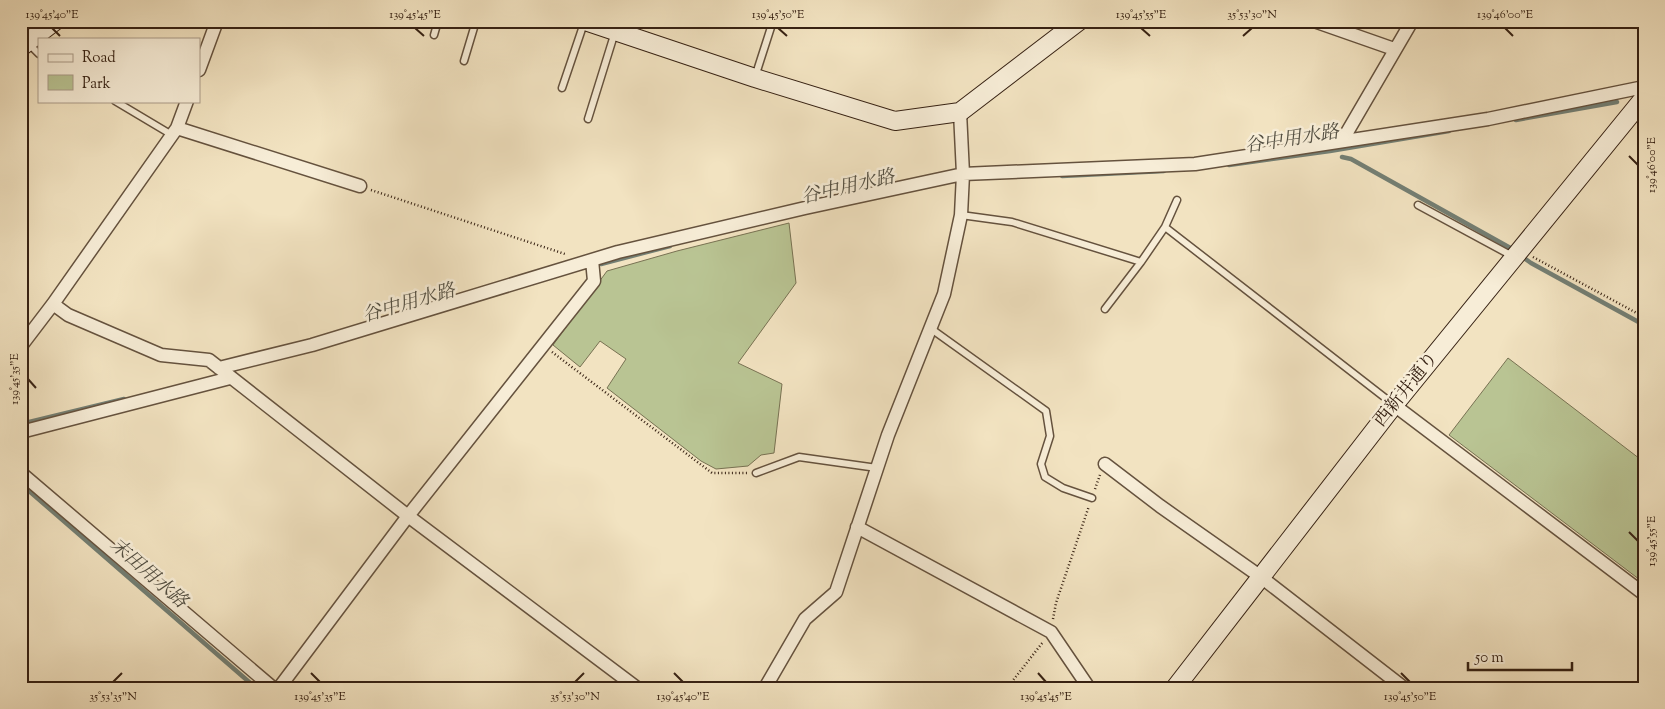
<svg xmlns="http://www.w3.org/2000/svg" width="1665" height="709" viewBox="0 0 1665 709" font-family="'Sorts Mill Goudy','Noto Serif JP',serif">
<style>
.green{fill:#b9c493;stroke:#787253}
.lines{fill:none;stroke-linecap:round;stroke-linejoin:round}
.stream{stroke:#737f74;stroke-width:4.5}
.lane-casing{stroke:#65523e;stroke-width:9}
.street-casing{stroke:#65523e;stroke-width:15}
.secondary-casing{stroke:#362113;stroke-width:20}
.path{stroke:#362113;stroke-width:2.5;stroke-dasharray:1 2.5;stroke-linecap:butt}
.lane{stroke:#f7edd7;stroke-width:6}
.street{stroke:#f7edd7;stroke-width:12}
.secondary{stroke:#f7edd7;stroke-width:18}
.ticks{fill:none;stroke:#362113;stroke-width:2}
.labels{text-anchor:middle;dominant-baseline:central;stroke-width:5;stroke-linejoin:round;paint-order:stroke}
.street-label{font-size:18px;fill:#362113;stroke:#f7edd7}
.water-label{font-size:19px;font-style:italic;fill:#545043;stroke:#f7edd7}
.neatline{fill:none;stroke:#362113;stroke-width:2}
.ticks-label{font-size:12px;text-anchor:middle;fill:#362113}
</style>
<rect width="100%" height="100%" fill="#f2e3c1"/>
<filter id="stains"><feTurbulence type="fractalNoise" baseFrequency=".004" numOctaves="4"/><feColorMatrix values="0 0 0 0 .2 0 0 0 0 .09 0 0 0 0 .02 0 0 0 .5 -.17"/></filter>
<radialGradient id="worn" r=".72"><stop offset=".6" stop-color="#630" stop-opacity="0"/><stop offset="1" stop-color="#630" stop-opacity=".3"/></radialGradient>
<path class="green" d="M 789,223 L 796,283 L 738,363 L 782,384 L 774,453 L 761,455 L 748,466 L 716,469 L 701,461 L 607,388 L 626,359 L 600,341 L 580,367 L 553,345 L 607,271 L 677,251 Z
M 1508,358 L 1644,462 L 1644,583 L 1449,435 Z"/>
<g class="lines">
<path class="stream" d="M 1516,120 L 1617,102
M 1342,157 L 1351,159 L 1514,250
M 1229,165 L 1330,151 L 1449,131
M 1062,176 L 1164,171
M 1520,255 L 1531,263 L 1644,325
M 601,264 L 670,246
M 21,424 L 124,399
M 21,484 L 256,688"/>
<defs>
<path id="lane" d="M 434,35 L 438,21
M 28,43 L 39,54
M 464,61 L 476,21
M 755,77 L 773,21
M 562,88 L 584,23
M 115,101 L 172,135
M 588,119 L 615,32
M 1418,205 L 1514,257
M 961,215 L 1012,222 L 1141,262 L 1165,227 L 1177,200
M 1165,227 L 1393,404
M 1105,309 L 1141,262
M 930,328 L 1046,411 L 1050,436 L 1041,464 L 1045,477 L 1063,488 L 1092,498
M 756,473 L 799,457 L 877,468"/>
<path id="street" d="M 1314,21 L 1394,49
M 199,70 L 217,21
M 177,128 L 360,186
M 1342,141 L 1412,21
M 53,304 L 68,315 L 161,355 L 209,360 L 408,516 L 637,688
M 21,346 L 53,304 L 172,135 L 177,128 L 187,101
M 219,368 L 312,345 L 618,252 L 805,208 L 963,174 L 1195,164 L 1488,119 L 1644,87
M 1394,405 L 1644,594
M 21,432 L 230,378
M 1105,464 L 1160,506 L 1261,577 L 1404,688
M 21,473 L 273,688
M 857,527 L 1051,632 L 1089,688
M 279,688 L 408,516 L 594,281 L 592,260
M 765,688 L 805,619 L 836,592 L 888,435 L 944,294 L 961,215 L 963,174 L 960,112"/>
<path id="secondary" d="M 585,21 L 755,78 L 895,121 L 960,112 L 1079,21
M 21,47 L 55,21
M 1175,688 L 1394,405 L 1644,98"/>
</defs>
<use href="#lane" class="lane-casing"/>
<use href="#street" class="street-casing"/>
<use href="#secondary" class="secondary-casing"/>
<path class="path" d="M 371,190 L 565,254
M 1533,257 L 1644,317
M 552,352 L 712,473 L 747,473
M 1095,489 L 1100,475
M 1053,619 L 1056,603 L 1089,506
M 1007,688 L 1043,642"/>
<use href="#lane" class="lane"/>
<use href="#street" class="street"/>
<use href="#secondary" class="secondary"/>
</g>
<path class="ticks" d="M 52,28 L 60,36M 415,28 L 424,36M 778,28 L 787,36M 1141,28 L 1150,36M 1505,28 L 1513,36M 1243,36 L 1252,28M 1629,156 L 1638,165M 28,379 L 36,388M 1629,532 L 1638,541M 311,673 L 320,682M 674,673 L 683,682M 1038,673 L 1046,682M 1401,673 L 1410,682M 113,682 L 122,673M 575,682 L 584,673"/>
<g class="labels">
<g class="street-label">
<text transform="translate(1407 390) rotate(-51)">西新井通り</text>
</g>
<g class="water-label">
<text transform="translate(1292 140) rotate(-9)">谷中用水路</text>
<text transform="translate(848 188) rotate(-13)">谷中用水路</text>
<text transform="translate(409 304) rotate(-16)">谷中用水路</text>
<text transform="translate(148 574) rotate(41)">末田用水路</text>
</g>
</g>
<rect width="1665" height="709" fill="none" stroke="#f2e3c1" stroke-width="55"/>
<rect x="38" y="38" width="162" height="65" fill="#f7edd7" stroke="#aa9b89"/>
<rect x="48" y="54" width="25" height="8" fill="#f7edd7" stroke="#aa9b89"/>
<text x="82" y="62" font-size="15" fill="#362113">Road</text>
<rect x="48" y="75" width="25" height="15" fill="#b9c493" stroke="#aa9b89"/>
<text x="82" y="88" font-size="15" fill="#362113">Park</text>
<path d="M1468 662v8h104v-8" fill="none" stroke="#362113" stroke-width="2.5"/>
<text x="1475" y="662" font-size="15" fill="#362113" stroke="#f7edd7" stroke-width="4" paint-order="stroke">50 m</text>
<rect x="28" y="28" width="1610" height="654" class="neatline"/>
<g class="ticks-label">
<text x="52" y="18">139°45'40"E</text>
<text x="415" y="18">139°45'45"E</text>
<text x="778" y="18">139°45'50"E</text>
<text x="1141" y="18">139°45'55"E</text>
<text x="1252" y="18">35°53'30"N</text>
<text x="1505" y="18">139°46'00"E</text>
<text transform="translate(1651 165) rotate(-90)" y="4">139°46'00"E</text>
<text transform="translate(14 379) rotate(-90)" y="4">139°45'35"E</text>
<text transform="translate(1651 541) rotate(-90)" y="4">139°45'55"E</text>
<text x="113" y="700">35°53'35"N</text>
<text x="320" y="700">139°45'35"E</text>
<text x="575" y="700">35°53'30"N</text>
<text x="683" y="700">139°45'40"E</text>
<text x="1046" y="700">139°45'45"E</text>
<text x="1410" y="700">139°45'50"E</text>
</g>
<rect width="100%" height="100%" filter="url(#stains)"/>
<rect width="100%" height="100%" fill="url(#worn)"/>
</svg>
